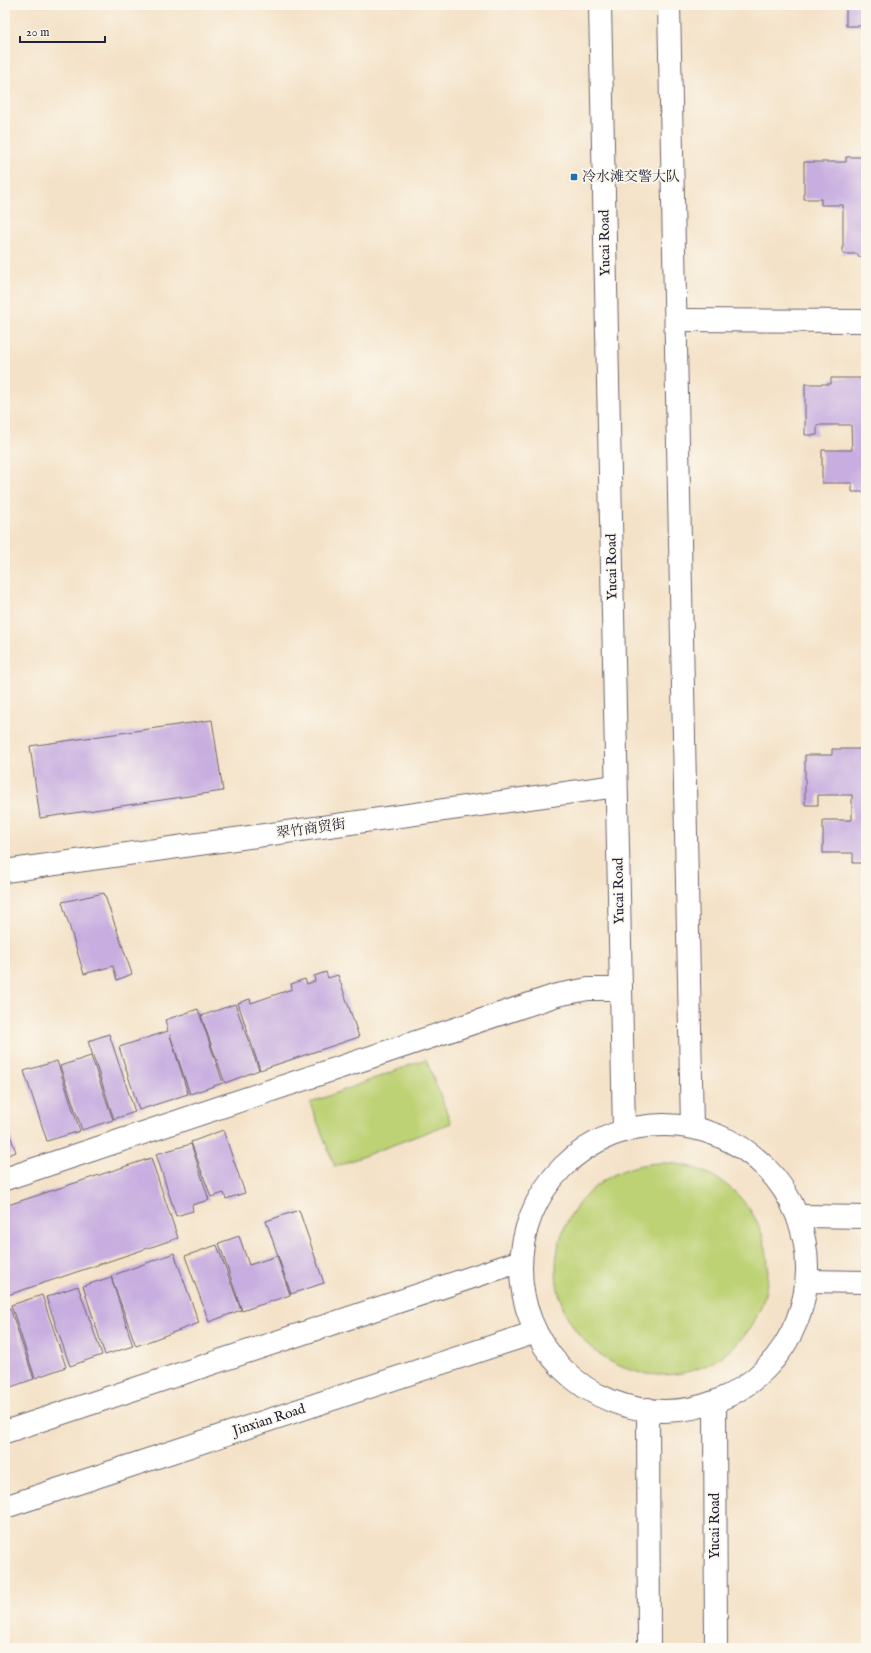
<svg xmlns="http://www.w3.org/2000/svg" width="871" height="1653" viewBox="0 0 871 1653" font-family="'IM FELL English','Noto Serif SC',serif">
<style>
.green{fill:#bdd175;stroke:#707a58}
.building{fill:#c8aee0}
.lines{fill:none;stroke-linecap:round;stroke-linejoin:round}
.minor-casing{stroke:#6c656c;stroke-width:24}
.major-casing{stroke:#6c656c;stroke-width:24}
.minor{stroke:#fff;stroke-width:22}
.major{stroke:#fff;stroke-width:22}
.poi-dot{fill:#1f6fb2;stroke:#fbf7ec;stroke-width:1.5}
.labels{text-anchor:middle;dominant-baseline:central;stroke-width:3.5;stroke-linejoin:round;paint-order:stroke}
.poi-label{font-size:14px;fill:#22223b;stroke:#fbf7ec;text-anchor:start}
.street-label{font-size:14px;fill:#22223b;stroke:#fbf7ec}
</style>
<rect width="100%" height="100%" fill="#fbf7ec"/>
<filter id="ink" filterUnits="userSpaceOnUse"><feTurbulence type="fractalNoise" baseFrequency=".025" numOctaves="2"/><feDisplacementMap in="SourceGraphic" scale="8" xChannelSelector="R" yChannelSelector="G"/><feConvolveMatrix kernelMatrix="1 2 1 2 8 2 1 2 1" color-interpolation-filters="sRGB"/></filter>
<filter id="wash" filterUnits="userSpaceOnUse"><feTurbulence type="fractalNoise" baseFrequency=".012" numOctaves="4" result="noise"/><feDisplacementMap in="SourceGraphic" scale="16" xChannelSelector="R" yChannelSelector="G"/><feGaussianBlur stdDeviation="0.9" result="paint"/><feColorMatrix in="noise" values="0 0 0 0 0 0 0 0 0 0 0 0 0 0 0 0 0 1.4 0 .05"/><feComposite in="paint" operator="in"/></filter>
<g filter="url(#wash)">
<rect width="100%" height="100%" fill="#f4e2c8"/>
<path class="green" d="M 426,1059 L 451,1123 L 335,1167 L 310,1103 Z
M556 1269a106 106 0 1 1 212 0a106 106 0 1 1-212 0Z"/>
<g id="blocks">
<path class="building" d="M 846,5 L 866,5 L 866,26 L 846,26 Z
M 846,157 L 866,157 L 866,257 L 858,257 L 858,254 L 843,254 L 843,205 L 821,205 L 821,199 L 804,199 L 804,162 L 846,162 Z
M 831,378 L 866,378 L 866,492 L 852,492 L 852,483 L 822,483 L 822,450 L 852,450 L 851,425 L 817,425 L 817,435 L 805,435 L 805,384 L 831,384 Z
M 212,720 L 223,791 L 40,818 L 30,746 Z
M 832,749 L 866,749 L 866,863 L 853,863 L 853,853 L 823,853 L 823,820 L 852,820 L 852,795 L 818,795 L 818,805 L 805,805 L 805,755 L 832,755 Z
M 104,893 L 132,974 L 117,980 L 113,966 L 84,974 L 62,902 Z
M 326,972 L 328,978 L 338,975 L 359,1037 L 260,1070 L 238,1003 L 250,999 L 251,1003 L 292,989 L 291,984 L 305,979 L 307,984 L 315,981 L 314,976 Z
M 235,1004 L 259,1070 L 225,1083 L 201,1016 Z
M 198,1009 L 223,1083 L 190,1094 L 170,1035 L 188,1094 L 139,1110 L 119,1047 L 168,1031 L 165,1020 Z
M 109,1034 L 135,1112 L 114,1119 L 88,1041 Z
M 91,1056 L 113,1120 L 82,1130 L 60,1066 Z
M 57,1061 L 80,1131 L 47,1141 L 24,1071 Z
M 5,1121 L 16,1152 L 5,1156 Z
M 223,1130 L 245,1193 L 226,1199 L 224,1193 L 211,1197 L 191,1142 Z
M 191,1144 L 209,1200 L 192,1205 L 193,1211 L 176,1216 L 156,1154 Z
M 151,1158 L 178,1238 L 5,1296 L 5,1206 Z
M 299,1210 L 324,1283 L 291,1294 L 266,1221 Z
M 239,1236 L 249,1265 L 277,1256 L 290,1295 L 242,1311 L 219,1243 Z
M 217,1245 L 241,1310 L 209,1322 L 185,1256 Z
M 174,1253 L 199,1323 L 136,1346 L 111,1276 Z
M 111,1277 L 133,1346 L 105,1355 L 83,1286 Z
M 78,1286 L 102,1355 L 70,1366 L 46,1297 Z
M 42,1295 L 66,1367 L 35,1378 L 11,1305 Z
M 10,1308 L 34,1379 L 5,1389 L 5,1310 Z"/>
</g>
</g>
<g filter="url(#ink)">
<use href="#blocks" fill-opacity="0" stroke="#6c656c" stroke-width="1"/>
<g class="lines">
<defs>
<path id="minor" d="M 676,320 L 866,321
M 5,871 L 616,786
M 5,1179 L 557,995 L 588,989 L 621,989
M 803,1216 L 866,1217
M 807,1281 L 866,1282
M 5,1432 L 518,1262
M 5,1507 L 533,1333"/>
<path id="major" d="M 600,5 L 624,1130
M 669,5 L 692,1127
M521 1268a143 143 0 1 1 286 0a143 143 0 1 1-286 0Z
M 715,1405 L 716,1648
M 648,1409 L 649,1648"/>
</defs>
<use href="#minor" class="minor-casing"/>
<use href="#major" class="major-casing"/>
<use href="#minor" class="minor"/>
<use href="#major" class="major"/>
</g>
</g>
<rect class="poi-dot" x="570" y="173" width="8" height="8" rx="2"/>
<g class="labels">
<g class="poi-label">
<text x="582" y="177">冷水滩交警大队</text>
</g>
<g class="street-label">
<text transform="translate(605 243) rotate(-91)">Yucai Road</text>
<text transform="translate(612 567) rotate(-91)">Yucai Road</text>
<text transform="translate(311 829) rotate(-8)">翠竹商贸街</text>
<text transform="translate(619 891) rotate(-91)">Yucai Road</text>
<text transform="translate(269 1420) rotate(-18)">Jinxian Road</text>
<text transform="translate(715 1526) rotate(-90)">Yucai Road</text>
</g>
</g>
<rect width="871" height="1653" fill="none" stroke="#fbf7ec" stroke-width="20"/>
<path d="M20 36v6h85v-6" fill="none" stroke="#22223b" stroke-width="2"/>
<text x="26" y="36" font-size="12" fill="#22223b" stroke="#fbf7ec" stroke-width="3" paint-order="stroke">20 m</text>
</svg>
